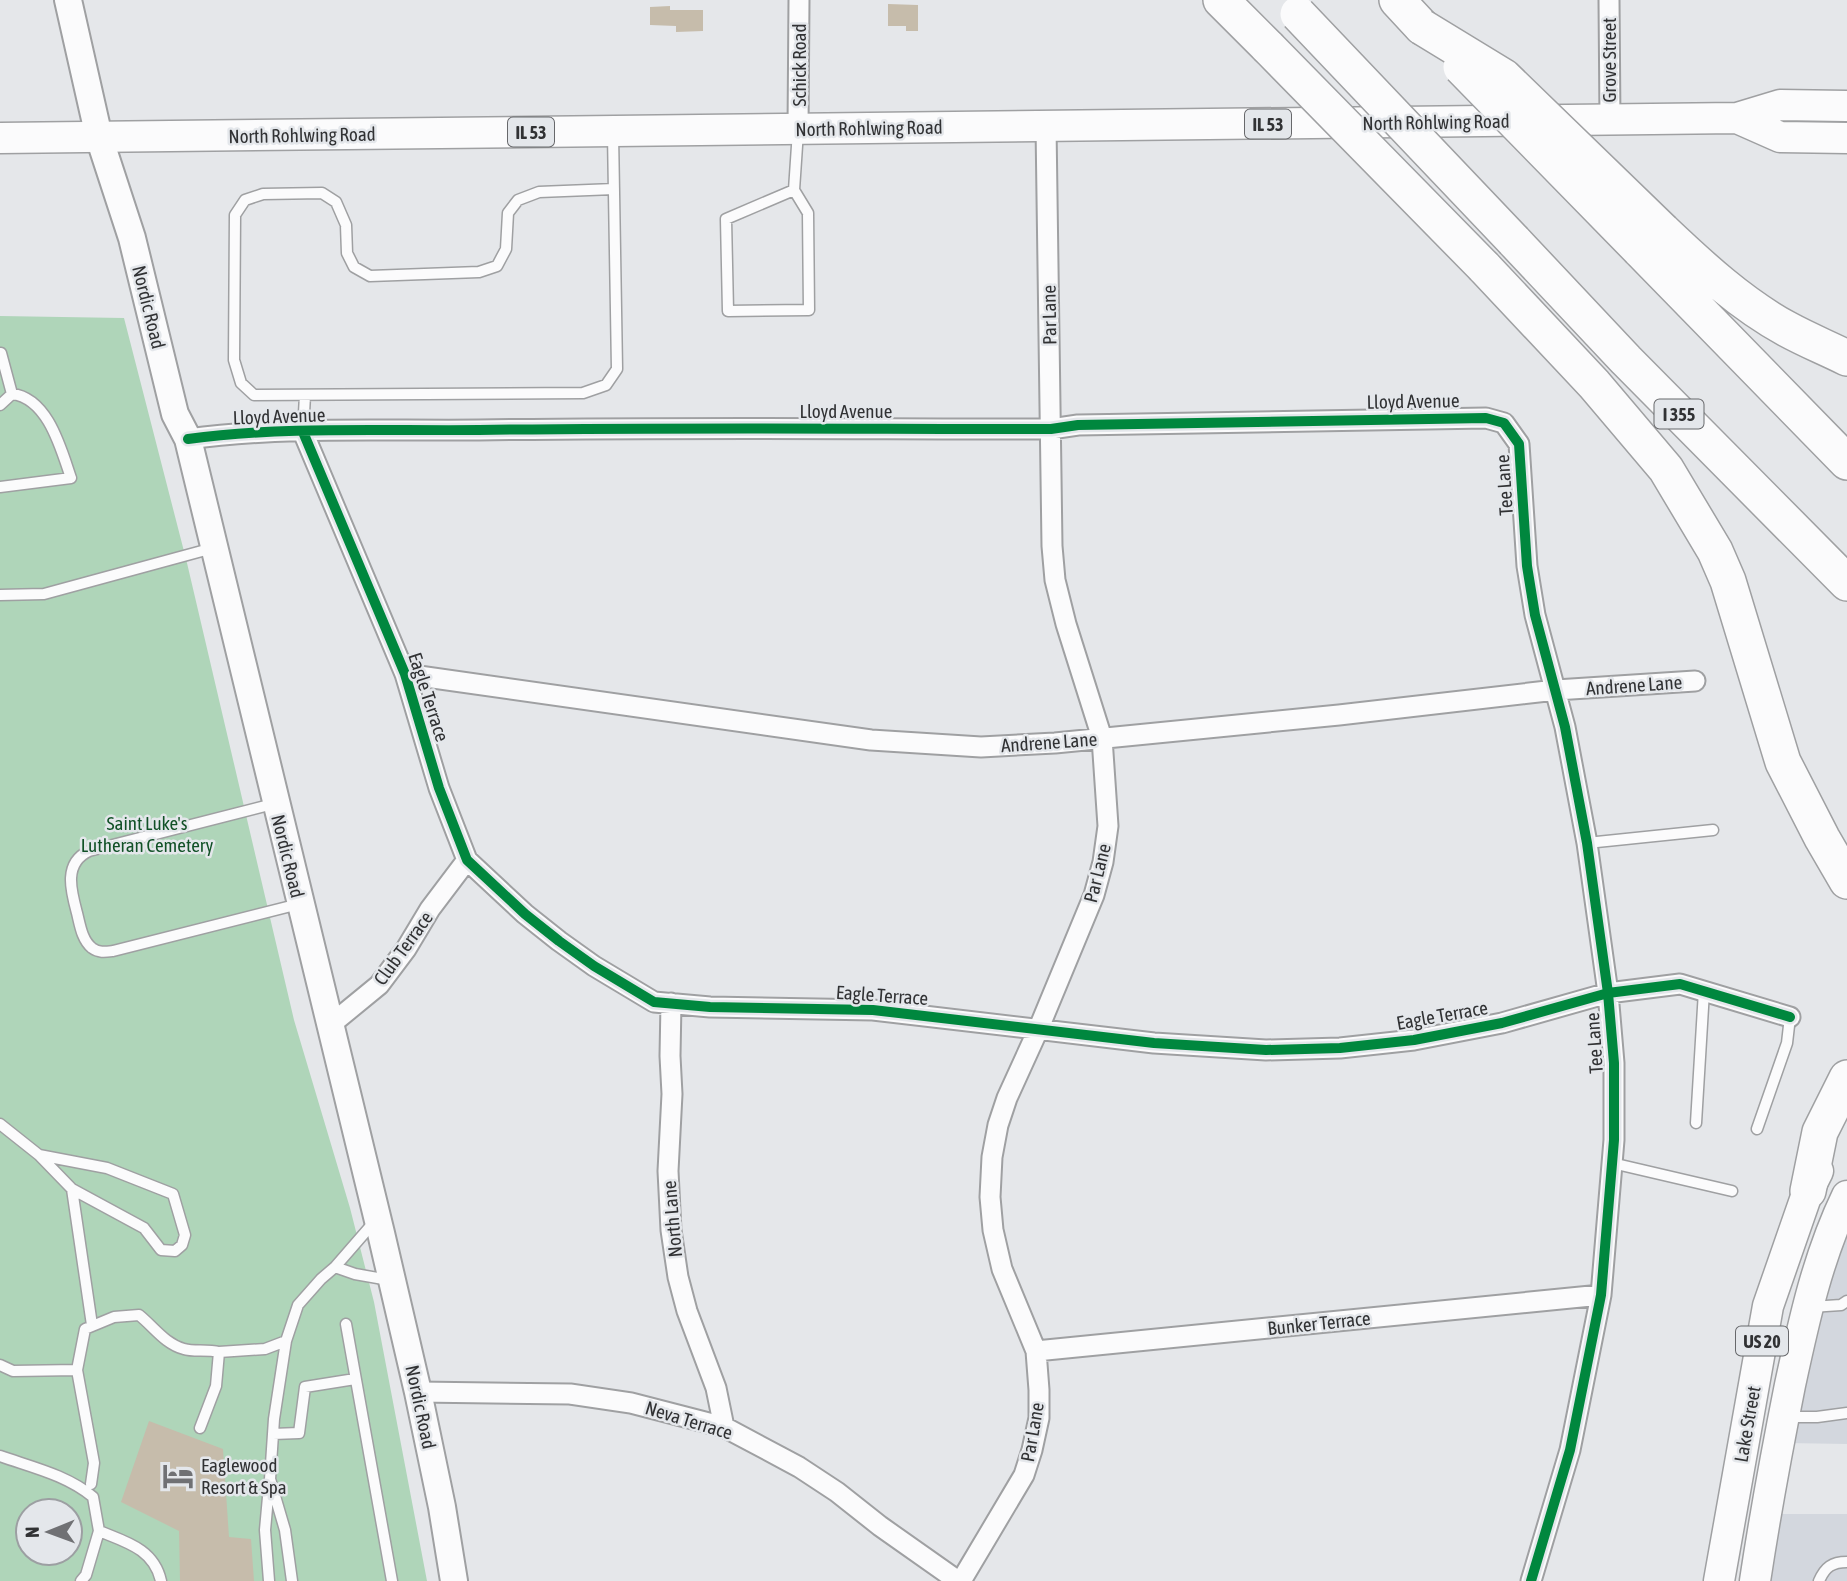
<svg xmlns="http://www.w3.org/2000/svg" width="1847" height="1581" viewBox="0 0 1847 1581" font-family="'Asap Condensed',sans-serif">
<style>
.built{fill:#d3d7de}
.green{fill:#afd5b9;fill-rule:evenodd}
.building{fill:#c6bcab}
.lines{fill:none;stroke-linecap:round;stroke-linejoin:round}
.lane-casing{stroke:#9fa0a2;stroke-width:13}
.street-casing{stroke:#9fa0a2;stroke-width:23}
.secondary-casing{stroke:#9fa0a2;stroke-width:30}
.primary-casing{stroke:#9fa0a2;stroke-width:33}
.highway-casing{stroke:#9fa0a2;stroke-width:38}
.lane{stroke:#fbfbfc;stroke-width:10}
.street{stroke:#fbfbfc;stroke-width:19}
.secondary{stroke:#fbfbfc;stroke-width:26}
.primary{stroke:#fbfbfc;stroke-width:30}
.highway{stroke:#fbfbfc;stroke-width:35}
.highway-bridge-casing{stroke:#9fa0a2;stroke-width:38;stroke-linecap:butt}
.highway-bridge{stroke:#fbfbfc;stroke-width:35}
.cycleway-casing{stroke:#e4e7eb;stroke-width:15}
.cycleway{stroke:#00873e;stroke-width:10}
.labels{text-anchor:middle;dominant-baseline:central;stroke-width:5;stroke-linejoin:round;paint-order:stroke}
.shield{fill:#e4e7eb;stroke:#67686b;stroke-width:2}
.shield-label{font-size:18px;font-weight:bold;fill:#313234}
.street-label{font-size:19px;fill:#313234;stroke:#e4e7eb}
.park-label{font-size:19px;fill:#115127;stroke:#e4e7eb}
.poi-label{font-size:19px;fill:#313234;stroke:#e4e7eb;text-anchor:start}
</style>
<rect width="100%" height="100%" fill="#e5e7ea"/>
<path class="built" d="M 1847,1221 L 1847,1444 L 1786,1443 L 1816,1296 Z
M 1774,1514 L 1847,1514 L 1847,1581 L 1763,1581 Z"/>
<path class="green" d="M 0,316 L 124,318 L 187,563 L 294,1020 L 350,1208 L 374,1302 L 427,1581 L 0,1581 ZM 28,1511 L 70,1511 L 70,1553 L 28,1553 Z"/>
<path class="building" d="M 888,4 L 918,5 L 918,31 L 906,31 L 906,26 L 888,26 Z
M 670,6 L 670,10 L 703,10 L 703,31 L 676,32 L 676,26 L 650,25 L 650,7 Z
M 149,1421 L 223,1449 L 229,1537 L 251,1539 L 254,1581 L 180,1581 L 179,1531 L 121,1502 Z"/>
<g class="lines">
<defs>
<path id="lane" d="M 613,134 L 617,369 L 606,385 L 583,393 L 254,395 L 241,383 L 234,360 L 235,215 L 245,200 L 263,194 L 322,193 L 336,202 L 346,225 L 347,253 L 354,267 L 370,276 L 479,272 L 497,266 L 506,249 L 508,213 L 518,200 L 539,192 L 614,189
M 794,190 L 726,219 L 728,311 L 809,310 L 808,213 L 794,190 L 798,131
M 0,405 L 12,394 L 1,353
M 303,432 L 305,395
M 0,487 L 71,478 C 61,449 48,398 12,394
M 0,595 L 44,594 L 213,548
M 273,804 L 89,851 C 63,863 71,891 77,913 C 80,925 82,940 92,948 C 99,953 105,952 113,951 L 299,904
M 1587,843 L 1713,830
M 1696,1123 L 1704,991
M 0,1124 L 39,1155
M 1757,1129 L 1787,1043 L 1790,1017
M 1612,1163 L 1732,1191
M 72,1189 L 39,1155 L 107,1168 L 173,1194 L 185,1235 L 182,1245 L 175,1251 L 161,1250 L 144,1228 L 72,1189 L 92,1325
M 335,1267 L 355,1274 L 389,1280
M 1811,1307 L 1841,1305 L 1847,1301
M 346,1324 L 392,1581
M 0,1365 L 13,1371 L 77,1370
M 1788,1417 L 1817,1417 L 1847,1413
M 200,1428 L 216,1386 L 219,1352 L 265,1349 L 286,1341
M 273,1434 L 299,1433 L 305,1387 L 355,1379
M 0,1456 C 31,1467 67,1475 93,1497 L 99,1531 L 86,1575 L 81,1581
M 91,1484 L 94,1463 L 77,1370 L 85,1329 L 114,1317 L 139,1315 C 154,1327 165,1344 184,1349 C 193,1352 207,1349 219,1352
M 99,1531 C 126,1542 154,1549 161,1581
M 269,1581 L 265,1530 L 269,1486
M 292,1581 L 285,1530 L 270,1479 L 274,1419 L 286,1341 L 298,1305 L 321,1279 L 335,1267 L 375,1221
M 1819,1581 C 1825,1567 1832,1562 1847,1562"/>
<path id="street" d="M 1609,0 L 1610,120
M 798,129 L 799,0
M 303,432 L 405,674 L 439,788 L 467,860 L 525,914 L 559,941 L 594,966 L 654,1002 L 710,1007 L 873,1010 L 1154,1043 L 1266,1050 L 1340,1048 L 1414,1040 L 1502,1023 L 1608,993 L 1680,984 L 1790,1017
M 188,439 C 283,426 382,431 479,430 C 669,427 860,429 1051,429 L 1078,425 L 1486,418 L 1504,423 L 1519,444 L 1527,566 L 1535,615 L 1565,727 L 1587,843 L 1608,993 L 1614,1063 L 1614,1140 L 1601,1295 L 1570,1450 L 1531,1581
M 405,674 L 871,740 L 981,747 L 1055,743 L 1339,715 L 1556,690 L 1695,681
M 671,1003 L 670,1056 L 672,1094 L 668,1171 L 671,1230 L 678,1277 L 687,1311 L 716,1388 L 724,1427
M 329,1026 L 379,985 L 406,949 L 430,909 L 467,860
M 1036,1351 L 1601,1295
M 418,1392 L 570,1394 L 631,1403 L 724,1427 L 799,1467 L 837,1492 L 880,1526 L 958,1581
M 961,1581 L 1024,1475 L 1032,1450 L 1039,1418 L 1039,1390 L 1036,1351 L 1002,1269 L 993,1230 L 990,1197 L 992,1157 L 998,1125 L 1007,1098 L 1038,1030 L 1094,895 L 1103,862 L 1108,826 L 1102,738 L 1066,624 L 1055,580 L 1052,546 L 1046,126"/>
<path id="secondary" d="M 68,0 L 99,137 L 132,238 L 175,414 L 188,439 L 381,1233 L 418,1392 L 442,1507 L 454,1581"/>
<path id="primary" d="M 1737,118 L 1780,137 L 1847,138
M 0,138 L 1737,118 L 1780,105 L 1847,106
M 1719,1581 L 1768,1306 L 1808,1191 L 1818,1171
M 1755,1581 C 1765,1515 1777,1450 1790,1385 C 1804,1320 1818,1256 1847,1196"/>
<path id="highway" d="M 1221,0 L 1268,47
M 1397,0 L 1422,27
M 1663,231 C 1701,267 1741,304 1787,329 C 1807,340 1827,348 1847,358
M 1514,241 L 1626,360 L 1847,583
M 1640,250 L 1847,462
M 1484,267 L 1594,384 L 1666,469 L 1715,551 L 1728,581 L 1783,762 L 1822,838 L 1847,881
M 1808,1191 L 1820,1132 L 1847,1078"/>
</defs>
<use href="#lane" class="lane-casing"/>
<use href="#street" class="street-casing"/>
<use href="#secondary" class="secondary-casing"/>
<use href="#primary" class="primary-casing"/>
<use href="#highway" class="highway-casing"/>
<use href="#lane" class="lane"/>
<use href="#street" class="street"/>
<use href="#secondary" class="secondary"/>
<use href="#primary" class="primary"/>
<use href="#highway" class="highway"/>
<defs>
<path id="highway-bridge" d="M 1298,14 L 1514,241
M 1422,27 L 1504,77 L 1663,231
M 1268,47 L 1484,267
M 1461,67 L 1640,250"/>
</defs>
<use href="#highway-bridge" class="highway-bridge-casing"/>
<use href="#highway-bridge" class="highway-bridge"/>
<defs>
<path id="cycleway" d="M 303,432 L 405,674 L 439,788 L 467,860 L 525,914 L 559,941 L 594,966 L 654,1002 L 710,1007 L 873,1010 L 1154,1043 L 1266,1050 L 1340,1048 L 1414,1040 L 1502,1023 L 1608,993 L 1680,984 L 1790,1017
M 188,439 C 283,426 382,431 479,430 C 669,427 860,429 1051,429 L 1078,425 L 1486,418 L 1504,423 L 1519,444 L 1527,566 L 1535,615 L 1565,727 L 1587,843 L 1608,993 L 1614,1063 L 1614,1140 L 1601,1295 L 1570,1450 L 1531,1581"/>
</defs>
<use href="#cycleway" class="cycleway-casing"/>
<use href="#cycleway" class="cycleway"/>
</g>
<defs>
<symbol id="hotel-bare" viewBox="-9 -9 18 18"><path d="M-6-4.5h1.5V1H6V5H4.5V3h-9V5H-6ZM-4 0a1.8 1.8 0 1 1 3.6 0ZM.5 0V-2.5h3Q6-2.5 6 0Z" fill="#707174" stroke="#e4e7eb" stroke-width="2.5" paint-order="stroke"/></symbol>
</defs>
<g fill-rule="evenodd">
<use href="#hotel-bare" x="156" y="1454" width="44" height="44"/>
</g>
<g class="labels">
<g class="shield">
<rect x="1245" y="109.5" width="46" height="29" rx="5"/>
<rect x="508" y="117.5" width="46" height="29" rx="5"/>
<rect x="1654.5" y="399.5" width="49" height="29" rx="5"/>
<rect x="1736" y="1326.5" width="52" height="29" rx="5"/>
</g>
<g class="shield-label">
<text x="1268" y="124">IL 53</text>
<text x="531" y="132">IL 53</text>
<text x="1679" y="414">I 355</text>
<text x="1762" y="1341">US 20</text>
</g>
<g class="street-label">
<text transform="translate(1609 60) rotate(-90)">Grove Street</text>
<text transform="translate(799 65) rotate(-90)">Schick Road</text>
<text transform="translate(1436 122) rotate(-1)">North Rohlwing Road</text>
<text transform="translate(869 128) rotate(-1)">North Rohlwing Road</text>
<text transform="translate(302 135) rotate(-1)">North Rohlwing Road</text>
<text transform="translate(149 307) rotate(76)">Nordic Road</text>
<text transform="translate(1049 315) rotate(-91)">Par Lane</text>
<text transform="translate(1413 401) rotate(-1)">Lloyd Avenue</text>
<text x="846" y="411">Lloyd Avenue</text>
<text transform="translate(279 416) rotate(-2)">Lloyd Avenue</text>
<text transform="translate(1504 485) rotate(-94)">Tee Lane</text>
<text transform="translate(1634 685) rotate(-4)">Andrene Lane</text>
<text transform="translate(429 697) rotate(72)">Eagle Terrace</text>
<text transform="translate(1049 742) rotate(-4)">Andrene Lane</text>
<text transform="translate(288 856) rotate(76)">Nordic Road</text>
<text transform="translate(1097 873) rotate(-76)">Par Lane</text>
<text transform="translate(403 948) rotate(-54)">Club Terrace</text>
<text transform="translate(882 995) rotate(4)">Eagle Terrace</text>
<text transform="translate(1442 1015) rotate(-10)">Eagle Terrace</text>
<text transform="translate(1594 1043) rotate(-94)">Tee Lane</text>
<text transform="translate(672 1219) rotate(-95)">North Lane</text>
<text transform="translate(1319 1323) rotate(-6)">Bunker Terrace</text>
<text transform="translate(421 1407) rotate(78)">Nordic Road</text>
<text transform="translate(689 1420) rotate(17)">Neva Terrace</text>
<text transform="translate(1747 1424) rotate(-80)">Lake Street</text>
<text transform="translate(1032 1432) rotate(-80)">Par Lane</text>
</g>
<g class="park-label">
<text x="147" y="823">Saint Luke's<tspan x="147" dy="22">Lutheran Cemetery</tspan></text>
</g>
<g class="poi-label">
<text x="201" y="1465">Eaglewood<tspan x="201" dy="22">Resort &amp; Spa</tspan></text>
</g>
</g>
<g transform="translate(49 1532) rotate(269)"><circle r="33" fill="#e4e7eb" stroke="#9c9fa2" stroke-width="2"/>
<path d="M0-5L12 26L0 18L-12 26Z" fill="#707174"/>
<text y="-10" font-size="19" font-weight="bold" text-anchor="middle" fill="#313234">N</text>
</g>
</svg>
